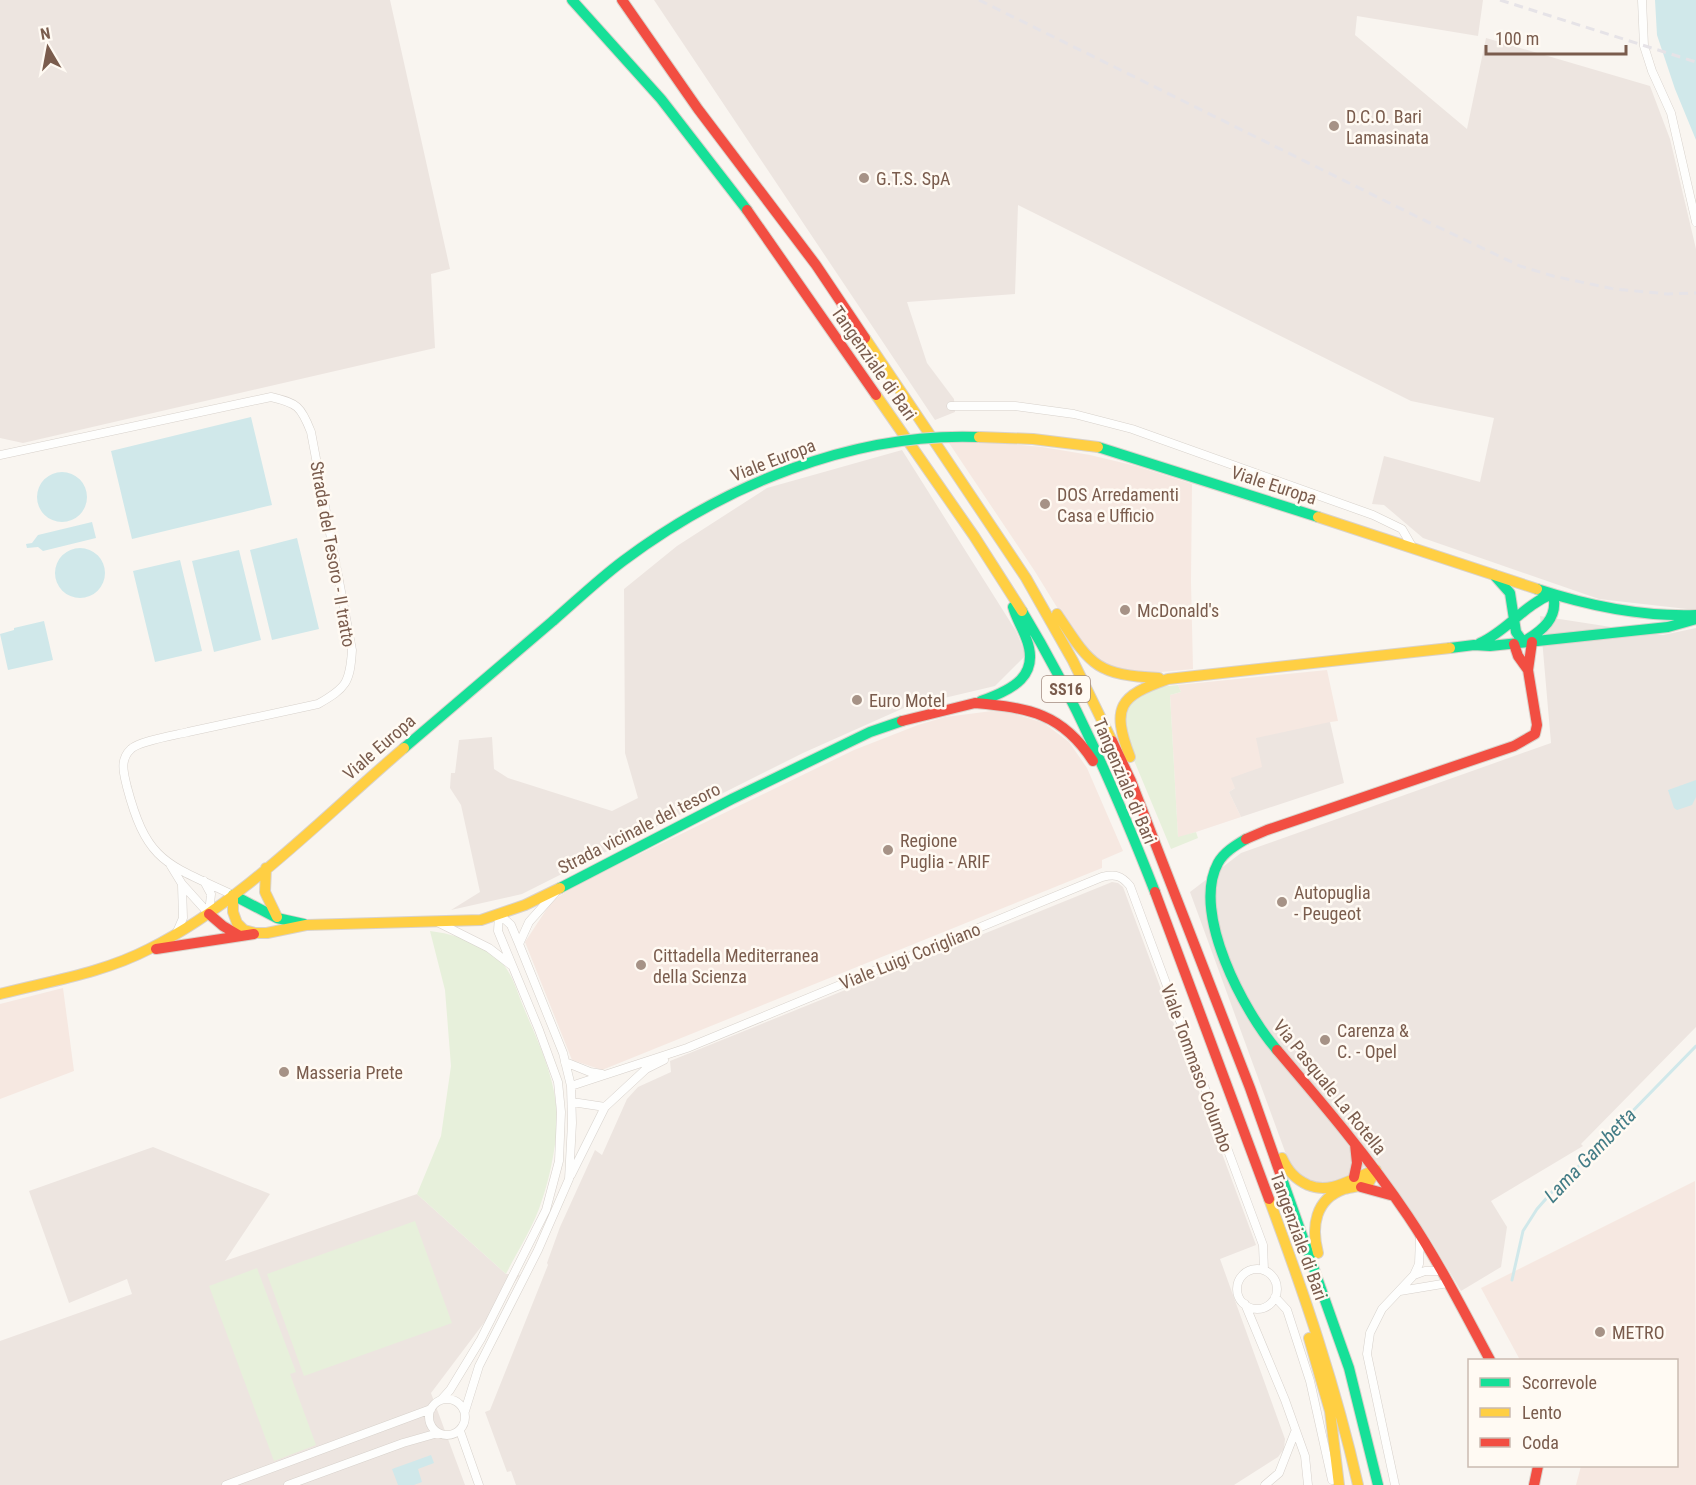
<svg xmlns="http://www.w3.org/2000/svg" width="1696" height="1485" viewBox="0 0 1696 1485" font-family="'Roboto Condensed',sans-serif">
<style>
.commercial{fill:#f6e8e1}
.industrial{fill:#ede5e0}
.green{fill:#e7f0db}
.water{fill:#d0e8ea}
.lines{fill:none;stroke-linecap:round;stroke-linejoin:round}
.stream{stroke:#d0e8ea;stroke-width:3}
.street-casing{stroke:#d7d1cb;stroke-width:9}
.fast-casing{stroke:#d9d2cb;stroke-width:12}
.slow-casing{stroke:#d9d2cb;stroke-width:12}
.jam-casing{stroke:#d9d2cb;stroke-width:12}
.street{stroke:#fefefd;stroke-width:8}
.fast{stroke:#16e098;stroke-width:10}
.slow{stroke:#ffcf43;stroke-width:10}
.jam{stroke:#f24e42;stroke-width:10}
.rail{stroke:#e6e3e7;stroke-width:3;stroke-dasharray:9 6;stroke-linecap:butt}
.fast-bridge-casing{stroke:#d9d2cb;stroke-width:12;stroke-linecap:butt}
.slow-bridge-casing{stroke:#d9d2cb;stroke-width:12;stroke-linecap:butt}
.fast-bridge{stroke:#16e098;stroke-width:10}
.slow-bridge{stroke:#ffcf43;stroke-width:10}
.poi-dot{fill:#a69286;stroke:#fffaf3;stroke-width:2}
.labels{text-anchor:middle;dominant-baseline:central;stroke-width:5;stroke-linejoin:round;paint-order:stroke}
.shield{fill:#fffaf3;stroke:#a28b7f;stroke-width:1.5}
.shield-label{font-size:16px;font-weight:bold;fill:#7a5c4d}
.poi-label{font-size:18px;fill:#7a5c4d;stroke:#fffaf3;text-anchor:start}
.street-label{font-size:18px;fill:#7a5c4d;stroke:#fffaf3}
.water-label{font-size:20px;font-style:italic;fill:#437c86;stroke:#fffaf3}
</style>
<rect width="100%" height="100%" fill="#f9f5f0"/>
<path class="commercial" d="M 979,441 L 1042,447 L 1090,455 L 1136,466 L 1192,484 L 1191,582 L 1193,669 L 1140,674 L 1106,667 L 1076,638 L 1034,570 L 949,443 Z
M 1327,670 L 1338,721 L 1330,722 L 1229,792 L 1241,817 L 1178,838 L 1170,695 L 1181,692 L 1178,685 Z
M 992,711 L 1012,713 L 1044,723 L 1069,742 L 1087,768 L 1123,851 L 1102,860 L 1102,868 L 602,1070 L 572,1060 L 525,942 L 552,901 L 578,884 L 854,750 L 918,725 L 945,717 Z
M 63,988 L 74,1071 L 0,1099 L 0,1004 Z
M 1695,1181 L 1696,1485 L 1576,1485 L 1581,1466 L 1676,1466 L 1676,1360 L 1520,1360 L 1481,1288 Z"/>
<path class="industrial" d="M 0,0 L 390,0 L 450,269 L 431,274 L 435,348 L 23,443 L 0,438 Z
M 654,0 L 1483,0 L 1478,36 L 1357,16 L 1355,35 L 1467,129 L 1486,38 L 1650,86 L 1670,139 L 1696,249 L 1696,610 L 1599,599 L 1423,538 L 1384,505 L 1372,504 L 1384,456 L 1480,482 L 1494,418 L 1411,401 L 1018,205 L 1015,294 L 907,302 L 927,363 L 954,399 L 955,412 L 935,420 Z
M 902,450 L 1016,631 L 1026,655 L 995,686 L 906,707 L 803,753 L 522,894 L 451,910 L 480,892 L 461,805 L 450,788 L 451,773 L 455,773 L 459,740 L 492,737 L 494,769 L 508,778 L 612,811 L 638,798 L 625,753 L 624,589 L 677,546 L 767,488 Z
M 1540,616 L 1663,635 L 1696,628 L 1696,1027 L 1581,1144 L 1583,1146 L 1491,1201 L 1507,1227 L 1501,1267 L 1461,1291 L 1430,1239 L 1376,1161 L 1332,1184 L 1308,1181 L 1291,1168 L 1190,892 L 1241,853 L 1551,743 Z
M 1330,722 L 1344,783 L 1241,817 L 1229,792 L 1235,788 L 1231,778 L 1262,767 L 1256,738 Z
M 1112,882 L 1118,883 L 1123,887 L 1256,1245 L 1220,1259 L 1285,1439 L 1284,1449 L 1278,1457 L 1234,1485 L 516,1485 L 511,1471 L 507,1472 L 485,1412 L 490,1410 L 548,1265 L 547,1263 L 560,1227 L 595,1150 L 602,1155 L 627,1099 L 638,1087 L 671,1072 L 670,1061 Z
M 153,1147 L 270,1194 L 225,1261 L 417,1194 L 506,1274 L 520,1275 L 431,1393 L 465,1485 L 0,1485 L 0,1341 L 132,1294 L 127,1279 L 69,1303 L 29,1191 Z"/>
<path class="green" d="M 1178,685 L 1181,692 L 1170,695 L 1178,837 L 1196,832 L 1198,838 L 1171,849 L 1123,734 L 1122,726 L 1131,701 L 1159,687 Z
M 430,931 C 455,934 483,943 501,962 C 512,973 517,991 523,1006 C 541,1049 562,1090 556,1138 C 553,1159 549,1180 542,1200 C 534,1226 518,1250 506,1274 L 417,1194 L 441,1136 L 451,1066 L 445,990 Z
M 415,1221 L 452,1323 L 304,1376 L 267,1274 Z
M 257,1268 L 296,1372 L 290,1374 L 316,1445 L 274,1461 L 209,1286 Z"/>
<path class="water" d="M 1655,0 L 1696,0 L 1696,140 L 1675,89 L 1657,35 Z
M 251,417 L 272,505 L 132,539 L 111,451 Z
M37 497a25 25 0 1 1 50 0a25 25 0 1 1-50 0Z
M 92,522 L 96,538 L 43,551 L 38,547 L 27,548 L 26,544 L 32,543 L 38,535 Z
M 297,538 L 319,629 L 272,640 L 250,550 Z
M55 573a25 25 0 1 1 50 0a25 25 0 1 1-50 0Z
M 239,550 L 261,640 L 214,652 L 192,561 Z
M 180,560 L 202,651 L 155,662 L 133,571 Z
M 44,621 L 53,660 L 8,670 L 0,634 L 14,630 L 14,628 Z
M 1696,780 L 1696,797 L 1692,805 L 1677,810 L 1674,808 L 1668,790 Z
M 431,1455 L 434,1463 L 418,1469 L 422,1482 L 414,1485 L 398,1485 L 392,1469 Z"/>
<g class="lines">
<path class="stream" d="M 1512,1280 L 1523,1231 L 1537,1209 L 1559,1184 L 1582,1163 L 1696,1046"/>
<defs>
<path id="street" d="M 1642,0 L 1644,46 L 1652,71 L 1671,113 L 1696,222
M 951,406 L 1015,406 L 1074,414 L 1132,429 L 1373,515 L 1402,529 L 1413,548
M 0,455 L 271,397 C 297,403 301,406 311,432 L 352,650 C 350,683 346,688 318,704 C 275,713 231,723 188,732 C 176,735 139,741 131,749 C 119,760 124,774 127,787 C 147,863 167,864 233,895
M 171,866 L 182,884 L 209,914
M 204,881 L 211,894 L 209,914
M 499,914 L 511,925 L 519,944
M 439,923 L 489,948 L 511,965
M 176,934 L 183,918 L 182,885
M 565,1062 L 590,1072 L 602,1074
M 571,1086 L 687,1048 L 1102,877 C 1115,874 1121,875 1130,886 L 1263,1245 L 1264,1270
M 572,1102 L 605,1107
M 571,1175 L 605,1107 L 646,1069 L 664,1060
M1237 1289a20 20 0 1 1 40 0a20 20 0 1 1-40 0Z
M 1414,1275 L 1419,1264 L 1420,1237
M 1400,1291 L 1448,1283
M 1275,1297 L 1287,1310 L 1310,1381 L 1332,1480
M 1245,1304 L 1285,1400 L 1305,1456 L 1308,1485
M429 1417a18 18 0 1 1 36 0a18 18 0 1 1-36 0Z
M 441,1400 L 450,1390 L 481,1339 L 546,1210 L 559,1161 L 561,1112 L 558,1082 L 539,1030 L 498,931 L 499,914
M 465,1411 L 479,1366 L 538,1250 L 569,1179 L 572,1123 L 571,1086 L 563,1053 L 519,944 L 529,922 L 555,893
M 460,1431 L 479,1485
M 226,1485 L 431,1409
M 288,1485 L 403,1443 L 438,1433
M 1265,1485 L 1279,1473 L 1295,1432
M 1395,1485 L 1367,1354 L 1370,1333 L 1382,1309 L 1414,1275 L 1425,1271 L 1440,1271"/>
<path id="fast" d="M 572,0 L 661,99 L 747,210
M 1098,447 L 1318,517
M 1494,575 L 1510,593 L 1516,632 L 1523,642 C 1542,631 1559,618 1553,594
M 1537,589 C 1589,606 1641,617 1696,615
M 1022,611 C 1076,700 1117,795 1155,892
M 1480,643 C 1507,631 1524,605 1552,594
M 1450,648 L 1474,645 L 1490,646 L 1668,627 L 1696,619
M 981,701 C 1012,690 1041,676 1026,638 C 1022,627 1016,618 1013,607
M 404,748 L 554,620
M 1246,839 C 1236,845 1224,852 1218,863 C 1191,913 1244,1012 1277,1050
M 560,888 L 732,799 L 870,732 L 902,721
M 233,895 L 277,918 L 304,924
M 1280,1173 L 1349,1368 L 1378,1485"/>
<path id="slow" d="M 865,338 L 1026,578 L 1073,661 L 1112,741
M 876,395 L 974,536 L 1022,611
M 1318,517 L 1537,589
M 1057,614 C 1091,665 1095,675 1159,678
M 1168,679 L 1450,648
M 1130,757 C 1111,707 1119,696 1168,679
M 266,868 L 265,892 L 277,917
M 233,895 L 233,912 L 237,923 L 244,930 L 255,933 L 267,933 L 306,925 L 481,920 L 525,905 L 560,888
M 0,994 C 50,981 103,973 149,949 C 243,902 324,816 404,748
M 1282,1158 C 1288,1171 1295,1179 1308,1185 C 1332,1195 1353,1177 1376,1170
M 1269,1199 C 1304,1293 1336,1387 1358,1485
M 1318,1253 C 1311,1227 1315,1199 1344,1189 C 1352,1187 1360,1186 1368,1184 L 1376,1170
M 1309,1338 L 1330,1411 L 1339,1485"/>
<path id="jam" d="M 622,0 L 698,109 L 816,265 L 865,338
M 747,210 L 876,395
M 1528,670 L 1532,642
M 975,703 C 1029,708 1062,713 1093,761
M 902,721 L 975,703
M 1112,741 L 1131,781 L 1250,1088 L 1280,1173
M 1246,839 L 1267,830 L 1514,746 L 1535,734 L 1537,725 L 1528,670 L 1518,656 L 1514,644
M 1155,892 L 1269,1199
M 209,914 L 223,926 L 240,936
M 156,949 L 254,934
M 1277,1050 C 1323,1104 1369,1158 1408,1216 C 1439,1262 1464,1312 1490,1360
M 1354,1177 L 1357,1163 L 1355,1144
M 1361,1187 L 1394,1196
M 1534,1485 L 1538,1466"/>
</defs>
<use href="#street" class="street-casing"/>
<use href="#fast" class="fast-casing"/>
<use href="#slow" class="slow-casing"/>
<use href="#jam" class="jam-casing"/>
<use href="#street" class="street"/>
<use href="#fast" class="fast"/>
<use href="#slow" class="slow"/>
<use href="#jam" class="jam"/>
<path class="rail" d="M 979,0 L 1438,227 L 1520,266 L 1553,276 L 1614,289 L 1668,294 L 1696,293
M 1500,0 L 1696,62"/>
<defs>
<path id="fast-bridge" d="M 554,620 C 577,600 599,579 623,561 C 723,486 852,432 979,437"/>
<path id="slow-bridge" d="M 979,437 L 1033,439 L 1098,447"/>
</defs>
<use href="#fast-bridge" class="fast-bridge-casing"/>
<use href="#slow-bridge" class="slow-bridge-casing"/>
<use href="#fast-bridge" class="fast-bridge"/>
<use href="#slow-bridge" class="slow-bridge"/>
</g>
<g class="poi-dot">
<circle cx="1334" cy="126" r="6"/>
<circle cx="864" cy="178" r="6"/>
<circle cx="1045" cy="504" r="6"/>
<circle cx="1125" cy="610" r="6"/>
<circle cx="857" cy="700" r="6"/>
<circle cx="888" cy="850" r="6"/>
<circle cx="1282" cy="902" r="6"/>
<circle cx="641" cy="965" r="6"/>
<circle cx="1325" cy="1040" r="6"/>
<circle cx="284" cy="1072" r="6"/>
<circle cx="1600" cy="1332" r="6"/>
</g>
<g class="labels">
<rect class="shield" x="1042" y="676" width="48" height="26" rx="4.5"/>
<g class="shield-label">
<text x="1066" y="689">SS16</text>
</g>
<g class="poi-label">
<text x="1346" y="116">D.C.O. Bari<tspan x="1346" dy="21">Lamasinata</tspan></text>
<text x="876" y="178">G.T.S. SpA</text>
<text x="1057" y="494">DOS Arredamenti<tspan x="1057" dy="21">Casa e Ufficio</tspan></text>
<text x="1137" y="610">McDonald's</text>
<text x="869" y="700">Euro Motel</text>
<text x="900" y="840">Regione<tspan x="900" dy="21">Puglia - ARIF</tspan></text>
<text x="1294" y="892">Autopuglia<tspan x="1294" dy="21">- Peugeot</tspan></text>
<text x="653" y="955">Cittadella Mediterranea<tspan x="653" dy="21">della Scienza</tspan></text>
<text x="1337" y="1030">Carenza &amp;<tspan x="1337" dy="21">C. - Opel</tspan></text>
<text x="296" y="1072">Masseria Prete</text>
<text x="1612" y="1332">METRO</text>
</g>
<g class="street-label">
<text transform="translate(874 363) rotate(55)">Tangenziale di Bari</text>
<text transform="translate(773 460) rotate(-21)">Viale Europa</text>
<text transform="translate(1274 485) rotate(18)">Viale Europa</text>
<text transform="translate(333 554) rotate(80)">Strada del Tesoro - II tratto</text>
<text transform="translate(379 747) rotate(-41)">Viale Europa</text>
<text transform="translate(1125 781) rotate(67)">Tangenziale di Bari</text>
<text transform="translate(639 828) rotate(-27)">Strada vicinale del tesoro</text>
<text transform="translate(910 956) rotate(-22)">Viale Luigi Corigliano</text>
<text transform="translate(1197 1068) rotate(70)">Viale Tommaso Columbo</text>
<text transform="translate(1330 1087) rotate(51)">Via Pasquale La Rotella</text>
<text transform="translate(1299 1236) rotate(70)">Tangenziale di Bari</text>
</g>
<g class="water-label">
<text transform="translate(1590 1155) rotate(-46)">Lama Gambetta</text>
</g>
</g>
<rect x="1468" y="1359" width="210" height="108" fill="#fffaf3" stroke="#cabbb1" stroke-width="1.5"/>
<rect x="1480" y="1378" width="30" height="9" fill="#16e098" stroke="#cabbb1" stroke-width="1.5"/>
<text x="1522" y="1389" font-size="18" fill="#7a5c4d">Scorrevole</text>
<rect x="1480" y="1408" width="30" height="9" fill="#ffcf43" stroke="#cabbb1" stroke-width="1.5"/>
<text x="1522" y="1419" font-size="18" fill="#7a5c4d">Lento</text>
<rect x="1480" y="1438" width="30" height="9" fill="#f24e42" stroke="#cabbb1" stroke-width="1.5"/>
<text x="1522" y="1449" font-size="18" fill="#7a5c4d">Coda</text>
<g transform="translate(48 48) rotate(350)" stroke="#fffaf3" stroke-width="4.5" paint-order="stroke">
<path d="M0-4.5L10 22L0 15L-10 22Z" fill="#7a5c4d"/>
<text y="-9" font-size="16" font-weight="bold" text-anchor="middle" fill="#7a5c4d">N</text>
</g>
<path d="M1486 45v9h140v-9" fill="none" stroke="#7a5c4d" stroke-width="3"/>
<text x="1495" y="45" font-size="18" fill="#7a5c4d" stroke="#fffaf3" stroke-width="4.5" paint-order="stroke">100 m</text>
</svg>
